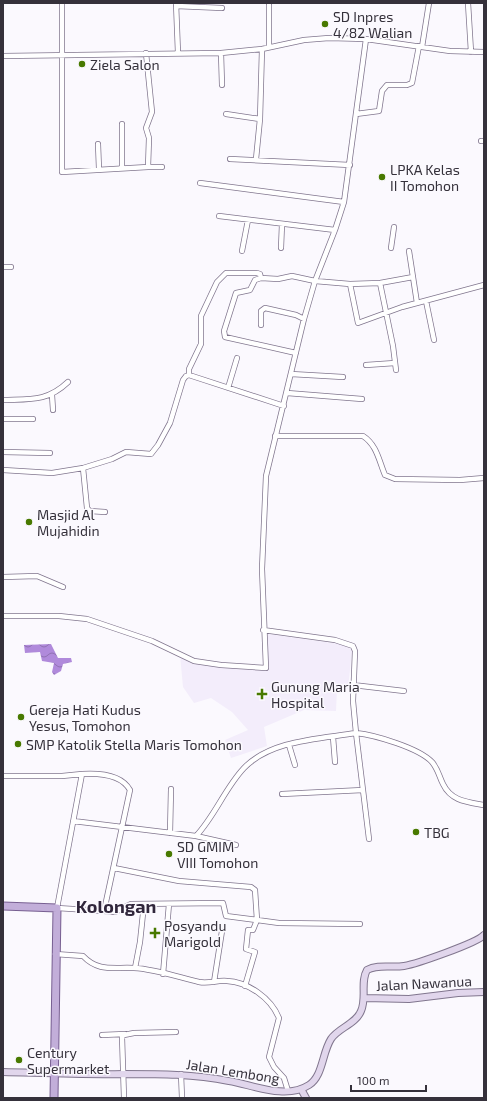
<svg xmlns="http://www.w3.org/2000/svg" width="487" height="1101" viewBox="0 0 487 1101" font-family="'Exo 2',sans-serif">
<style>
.built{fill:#f3edfb}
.water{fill:url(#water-waves)}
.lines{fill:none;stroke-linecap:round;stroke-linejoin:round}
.street-casing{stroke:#81768e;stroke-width:6}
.secondary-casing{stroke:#81768e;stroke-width:8}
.primary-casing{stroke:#775f91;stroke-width:9}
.street{stroke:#fff;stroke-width:4.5}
.secondary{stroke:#e1d6ec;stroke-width:6}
.primary{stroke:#c2aed9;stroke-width:7}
.poi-dot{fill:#487900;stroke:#fbf9fe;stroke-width:1.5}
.labels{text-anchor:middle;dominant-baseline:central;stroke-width:3;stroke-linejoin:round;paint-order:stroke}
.poi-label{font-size:14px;fill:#35313b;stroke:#fbf9fe;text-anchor:start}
.street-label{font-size:14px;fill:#35313b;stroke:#fbf9fe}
.district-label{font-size:18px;font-weight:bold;fill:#30263b;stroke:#fbf9fe}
</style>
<defs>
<pattern id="water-waves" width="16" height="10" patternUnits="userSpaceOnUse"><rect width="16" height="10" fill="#b08adb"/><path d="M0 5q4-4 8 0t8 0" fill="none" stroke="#9071b3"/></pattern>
</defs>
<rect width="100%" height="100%" fill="#fbf9fe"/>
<path class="built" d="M 268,634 L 348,645 L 352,650 L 348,689 L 337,689 L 336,711 L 304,710 L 264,727 L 267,746 L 231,758 L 225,740 L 248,730 L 232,712 L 211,698 L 194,703 L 183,687 L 180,655 L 206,665 L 266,671 Z"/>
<path class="water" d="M 51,644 L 58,658 L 71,658 L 72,662 L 63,664 L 61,671 L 54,675 L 52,672 L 54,663 L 42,661 L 40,652 L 25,653 L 24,645 Z"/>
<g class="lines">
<defs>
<path id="street" d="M 62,3 L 62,172 L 148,167 L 149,138 L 146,128 L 152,112 L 146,53
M 176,3 L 178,53
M 468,3 L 471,52
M 269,5 L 269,47
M 176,6 L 222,8
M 422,47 L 429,3
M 221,53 L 222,85
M 3,56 L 221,53 L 262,49 L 304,40 L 329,38 L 366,39 L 450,51 L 484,52
M 226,114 L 260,119 L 262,49
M 356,114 L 379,111 L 382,91 L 387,85 L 407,85 L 412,83 L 419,46
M 481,141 L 484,141
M 98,144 L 99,169
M 230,159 L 350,165
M 256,159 L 260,119
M 148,167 L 162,167
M 122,168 L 122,124
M 200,183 L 344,202
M 219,216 L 335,230
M 281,248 L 282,224
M 391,248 L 394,227
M 242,251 L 248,220
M 3,267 L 11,267
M 413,277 L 417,303
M 380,283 L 393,346 L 396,370
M 350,284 L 358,323 L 402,307 L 484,285
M 426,301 L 434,340
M 261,325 L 261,311 L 265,308 L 296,315 L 304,319
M 296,353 L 225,337 L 224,331 L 236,293 L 250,290 L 255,280 L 261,278 L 278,279 L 292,276 L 315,281 L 350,284 L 380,283 L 413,277 L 409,251
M 366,365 L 395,363
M 291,374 L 343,377
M 189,375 L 189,369 L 201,344 L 201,316 L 217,282 L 226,273 L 257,273 L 260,274 L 261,278
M 228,388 L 237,358
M 287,393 L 362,399
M 52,395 L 53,410
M 3,400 C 30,399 47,402 68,382
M 3,419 L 33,419
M 275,436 L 363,436 C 377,445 379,461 385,475 L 395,479 L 460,480 L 484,478
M 3,452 L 50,453
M 83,468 L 87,508 L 90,511 L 105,512
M 3,470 L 52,473 L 83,468 L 112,459 L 126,452 L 151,454 L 158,445 L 170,423 L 183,380 L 186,376 L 189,375 L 284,406
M 3,577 L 37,576 L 63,587
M 3,616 L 59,616 L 87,619 L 152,641 L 194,661 L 221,665 L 266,668 L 262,569 L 266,476 L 304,319 L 315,281 L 335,230 L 344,202 L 366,39
M 353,685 L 404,691
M 333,737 L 335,762
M 289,745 L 295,765
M 3,776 L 62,776 L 82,774 L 57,908 L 104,911 L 130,790 C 121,774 98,773 82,774
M 282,794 L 363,790
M 73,821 L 196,836 C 215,816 225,788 244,768 C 271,740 319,739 356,733 L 353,701 L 355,651 L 353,646 L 335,640 L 263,630
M 170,833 L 171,789
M 196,836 L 236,845
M 369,839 L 356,733 C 375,735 419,748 432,762 C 438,769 439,776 443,784 C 451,801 467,802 484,805
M 114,868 L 179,881 L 251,887 L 255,890 L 257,920 L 279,923 L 360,924
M 104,911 L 115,912 L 131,904 L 223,903 L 226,916 L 257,920 L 253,930 L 248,930 L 246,949 L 255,952 L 245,986
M 55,954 L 83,956 C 98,972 113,967 134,968 C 155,969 178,977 199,982 C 209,984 217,980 227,981 C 248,982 271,998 279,1018 L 269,1057 L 274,1067 L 284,1078 L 288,1091
M 135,968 L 140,942 L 144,904
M 163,974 L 169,904
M 214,982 L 222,931
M 102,1035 L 125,1034
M 181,1074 L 182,1098
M 124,1098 L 122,1037 L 124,1035 L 134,1033 L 176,1032"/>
<path id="secondary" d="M 365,998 L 409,999 L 458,993 L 484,992
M 3,1072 C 43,1073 84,1075 124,1074 C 161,1074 193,1074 229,1081 C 253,1085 286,1100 309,1085 C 323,1076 322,1053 331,1039 C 338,1028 356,1024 361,1011 C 367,998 360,982 367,970 C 378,964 391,968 404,966 C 416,964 477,943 484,935
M 301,1089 L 306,1098"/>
<path id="primary" d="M 3,906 L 57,908 L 54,1098"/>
</defs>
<use href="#street" class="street-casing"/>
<use href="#secondary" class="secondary-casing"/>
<use href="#primary" class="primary-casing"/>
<use href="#street" class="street"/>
<use href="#secondary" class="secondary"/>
<use href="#primary" class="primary"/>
</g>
<g class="poi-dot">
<circle cx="325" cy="24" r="4"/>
<circle cx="82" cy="64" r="4"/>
<circle cx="382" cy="177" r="4"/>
<circle cx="29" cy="522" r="4"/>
<path d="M260 688h4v4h4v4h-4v4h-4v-4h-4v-4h4z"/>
<circle cx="21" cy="717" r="4"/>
<circle cx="18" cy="744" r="4"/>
<circle cx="416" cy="832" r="4"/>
<circle cx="169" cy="854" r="4"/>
<path d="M153 927h4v4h4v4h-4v4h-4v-4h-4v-4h4z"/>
<circle cx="19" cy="1060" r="4"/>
</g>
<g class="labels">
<g class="poi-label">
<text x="333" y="16">SD Inpres<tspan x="333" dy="16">4/82 Walian</tspan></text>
<text x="90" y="64">Ziela Salon</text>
<text x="390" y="169">LPKA Kelas<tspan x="390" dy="16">II Tomohon</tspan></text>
<text x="37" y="514">Masjid Al<tspan x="37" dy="16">Mujahidin</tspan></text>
<text x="271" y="686">Gunung Maria<tspan x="271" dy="16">Hospital</tspan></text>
<text x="29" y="709">Gereja Hati Kudus<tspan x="29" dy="16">Yesus, Tomohon</tspan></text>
<text x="26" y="744">SMP Katolik Stella Maris Tomohon</text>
<text x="424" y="832">TBG</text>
<text x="177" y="846">SD GMIM<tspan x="177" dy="16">VIII Tomohon</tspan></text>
<text x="164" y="925">Posyandu<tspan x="164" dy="16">Marigold</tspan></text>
<text x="27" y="1052">Century<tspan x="27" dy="16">Supermarket</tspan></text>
</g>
<g class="street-label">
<text transform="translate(424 983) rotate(-3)">Jalan Nawanua</text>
<text transform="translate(233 1071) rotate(9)">Jalan Lembong</text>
</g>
<g class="district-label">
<text x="116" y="906">Kolongan</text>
</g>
</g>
<rect width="487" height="1101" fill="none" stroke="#35313b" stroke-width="8"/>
<path d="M351 1085v6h75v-6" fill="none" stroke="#35313b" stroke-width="2"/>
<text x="357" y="1085" font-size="12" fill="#35313b" stroke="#fbf9fe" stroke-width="3" paint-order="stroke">100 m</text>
</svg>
